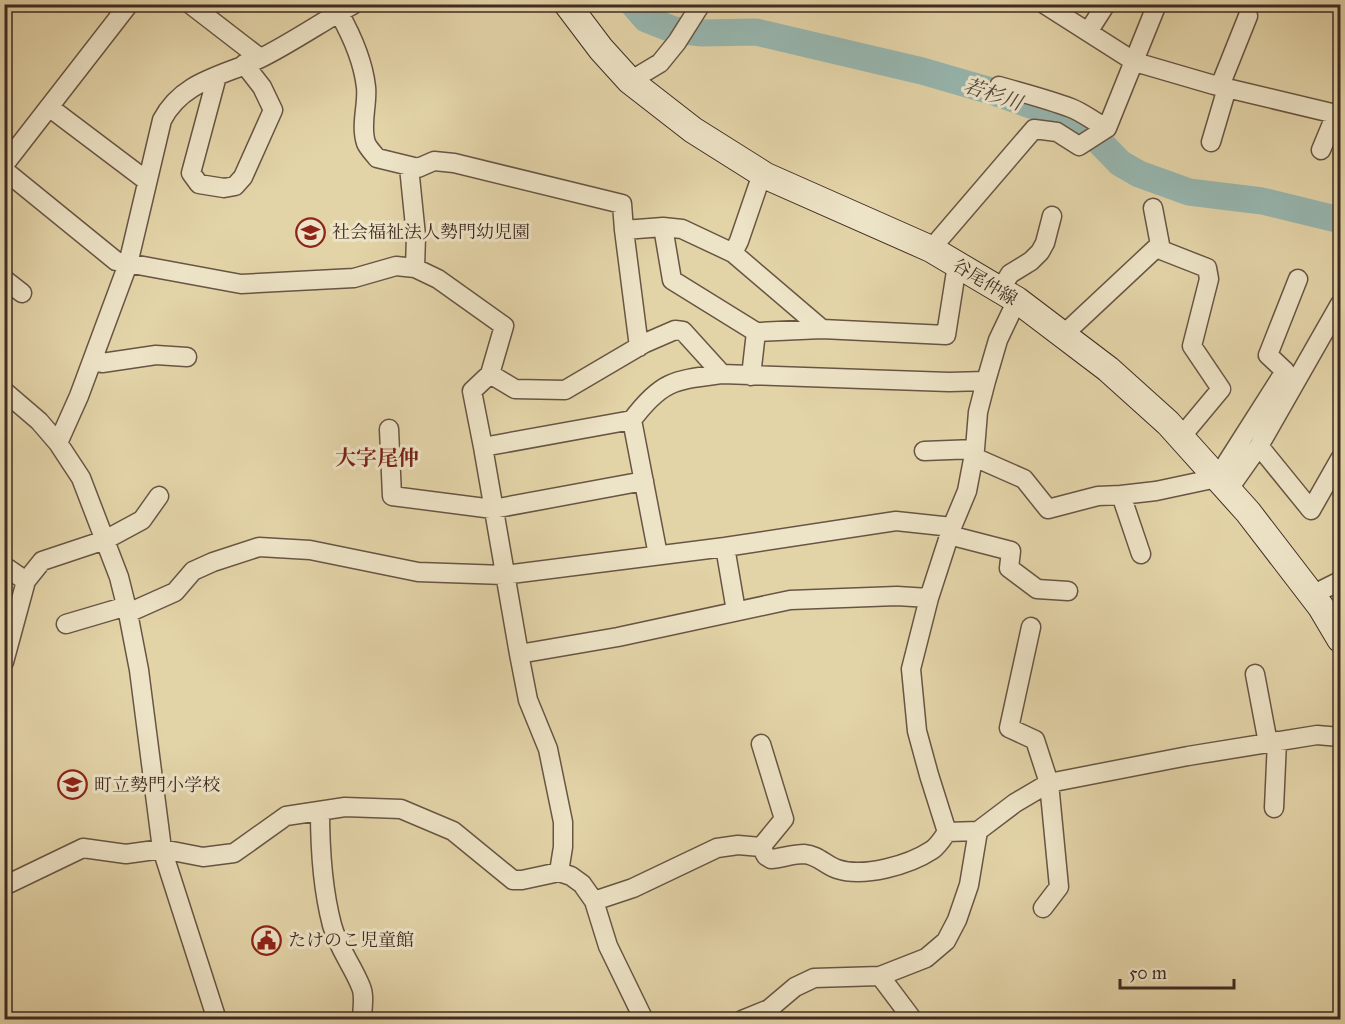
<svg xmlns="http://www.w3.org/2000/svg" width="1345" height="1024" viewBox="0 0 1345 1024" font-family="'IM FELL Great Primer','Noto Serif JP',serif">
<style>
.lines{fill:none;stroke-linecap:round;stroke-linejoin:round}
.river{stroke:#97b7b0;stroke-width:27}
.minor-casing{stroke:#685544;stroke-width:21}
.secondary-casing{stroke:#3f2b22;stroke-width:28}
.minor{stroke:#ede3c6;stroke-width:18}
.secondary{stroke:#ede3c6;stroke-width:26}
.labels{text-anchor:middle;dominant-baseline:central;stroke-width:6;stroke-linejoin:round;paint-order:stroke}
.poi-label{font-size:18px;fill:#3f2b22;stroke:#ede3c6;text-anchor:start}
.street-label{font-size:18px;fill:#3f2b22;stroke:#ede3c6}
.water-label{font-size:20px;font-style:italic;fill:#51473e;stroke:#ede3c6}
.quarter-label{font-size:21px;font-weight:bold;fill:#7a1f14;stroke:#ede3c6}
</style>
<rect width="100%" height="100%" fill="#e3d4a8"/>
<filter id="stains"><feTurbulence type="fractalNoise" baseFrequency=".00333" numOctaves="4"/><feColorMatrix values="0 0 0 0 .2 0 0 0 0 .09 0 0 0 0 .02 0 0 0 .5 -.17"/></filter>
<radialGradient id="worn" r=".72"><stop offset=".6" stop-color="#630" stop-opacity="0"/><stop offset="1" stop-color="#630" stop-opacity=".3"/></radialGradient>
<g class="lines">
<path class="river" d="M 633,4 L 646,19 L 674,30 L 702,33 L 756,32 L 922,71 L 991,91 L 1042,109 L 1088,130 L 1120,163 L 1139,174 L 1189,192 L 1262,201 L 1340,220"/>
<defs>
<path id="minor" d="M 190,4 L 260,58
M 1044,4 L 1135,62 L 1214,85 L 1340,115
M 339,13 C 352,36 363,60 366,87 C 368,104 360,125 366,143 C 368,148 374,154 377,158 L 418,168 L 434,161 L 454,163 L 622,204 L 624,230 L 663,227 L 682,229 L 733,253 L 739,241 L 762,174
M 1088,32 L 1106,4
M 217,76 L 191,173 L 199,184 L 224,188 L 235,186 L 243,177 L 273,110 L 262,87 L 244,64
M 630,81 L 660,63 L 677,42 L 701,4
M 999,86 C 1023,93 1047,99 1071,108 C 1084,113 1094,122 1107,128
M 1220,86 L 1248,16
M 49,107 L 147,181
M 1211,142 L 1227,88
M 1321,150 L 1336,114
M 4,165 L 129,4
M 409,167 L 416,236 L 415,268
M 4,170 L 116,261 L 241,284 L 354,278 L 396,266 L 415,268 L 438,279 L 504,326 L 490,374
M 1153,208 L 1161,250
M 663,227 L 672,280 L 756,332
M 624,230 L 639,347
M 931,249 L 1034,129 L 1057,132 L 1079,146 L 1107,128 L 1157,4
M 733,253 L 822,329
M 4,279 L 22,293
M 1000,290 L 1010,274 L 1031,261 L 1040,252 L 1045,243 L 1052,216
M 1340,304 L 1259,446 L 1311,510 L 1340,459
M 1063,335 L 1156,248 L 1207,268 L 1209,279 L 1192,346 L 1221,389 L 1181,437
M 93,360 L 102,363 L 156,355 L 187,357
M 751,376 L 756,332 L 822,329 L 946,335 L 957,265
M 4,391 L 39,421 L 58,443 L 81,478 L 119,577 L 128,613 L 139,670 L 162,849 L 217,1020
M 632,420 C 662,380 675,380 722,374
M 389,429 L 392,496 L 493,509 L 644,481
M 58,443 L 79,396 L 128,264 L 162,120 C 183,80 224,76 261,58 C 293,42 323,21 354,4
M 483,447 L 632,420 L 658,555
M 924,451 L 975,449
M 974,457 L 1024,479 L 1048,509 L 1098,496 L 1121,495
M 1228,490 L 1259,446
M 949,535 L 1011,551 L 1009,568 L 1037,589 L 1068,591
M 725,547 L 736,611
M 1141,554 L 1121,495 L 1156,491 L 1217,478 L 1285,371 L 1268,355 L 1298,279
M 4,566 L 26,581 L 4,662
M 26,581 L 42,561 L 105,540 L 142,520 L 159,496
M 1312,595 L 1340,581
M 929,598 L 897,596 L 790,600 L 618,637 L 519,654 L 483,447 L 472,391 L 490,374 L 515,389 L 565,390 L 645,343 L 675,330 L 683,331 L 722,374 L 949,382 L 986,381
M 128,613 L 175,592 L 193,571 L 213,562 L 259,547 L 310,550 L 418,572 L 504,575 L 725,547 L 896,521 L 952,527
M 66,624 L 127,606
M 1031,627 L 1009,728 L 1035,740 L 1049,783 L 1059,887 L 1043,908
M 519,654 L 528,700 L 548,749 L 563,822 L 563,847 L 559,872
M 1255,674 L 1268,743
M 1274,808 L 1277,741
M 320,811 C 320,850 322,887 332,925 C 338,948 353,966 361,987 C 365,996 362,1010 362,1020
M 947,832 L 929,775 L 917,731 L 911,669 L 929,598 L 952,527 L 967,491 L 975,449 L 978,412 L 986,381 L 998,340 L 1017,300
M 761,847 L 784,819 L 761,744
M 4,886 L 83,848 L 126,854 L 162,849 L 203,857 L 234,853 L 286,816 L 345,807 L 401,809 L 453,831 L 513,880 L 522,880 L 559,872 L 571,876 L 582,884 L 594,901 L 608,946 L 644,1020
M 594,901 L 633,888 L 717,848 L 738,845 L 761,847 L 766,856 L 771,859 C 782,858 793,854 804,854 C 818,855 825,865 837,869 C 864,878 909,865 932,850 C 938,846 943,838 947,832 L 978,831 L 1015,803 L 1049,783 L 1188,756 L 1317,735 L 1340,737
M 880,976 L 913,1020
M 742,1020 L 769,1009 L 795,987 L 814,978 L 880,976 L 926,958 L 946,941 L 957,920 L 969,885 L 978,831"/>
<path id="secondary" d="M 567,4 L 601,49 L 630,81 L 693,130 L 766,176 L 931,249 L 1017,300 L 1108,369 L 1168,423 L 1248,512 L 1321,607 L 1340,639"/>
</defs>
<use href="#minor" class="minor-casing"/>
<use href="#secondary" class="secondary-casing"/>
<use href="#minor" class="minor"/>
<use href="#secondary" class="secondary"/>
</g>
<defs>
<symbol id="school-ring" viewBox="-11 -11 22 22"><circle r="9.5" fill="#ede3c6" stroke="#8f2418" stroke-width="1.5"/><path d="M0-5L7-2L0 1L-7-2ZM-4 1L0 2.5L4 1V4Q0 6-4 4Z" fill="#8f2418"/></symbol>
<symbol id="civic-ring" viewBox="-11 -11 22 22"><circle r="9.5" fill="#ede3c6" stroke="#8f2418" stroke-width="1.5"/><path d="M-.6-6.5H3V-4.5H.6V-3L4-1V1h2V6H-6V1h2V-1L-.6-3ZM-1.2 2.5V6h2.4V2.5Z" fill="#8f2418"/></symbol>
</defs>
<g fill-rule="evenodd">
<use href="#school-ring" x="294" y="216" width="33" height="33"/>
<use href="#school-ring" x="56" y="768" width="33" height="33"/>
<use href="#civic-ring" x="250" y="924" width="33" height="33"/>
</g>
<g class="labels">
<g class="poi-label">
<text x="332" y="232">社会福祉法人勢門幼児園</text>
<text x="94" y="785">町立勢門小学校</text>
<text x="288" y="940">たけのこ児童館</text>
</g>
<g class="street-label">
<text transform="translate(985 282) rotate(31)">谷尾仲線</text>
</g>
<g class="water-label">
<text transform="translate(993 94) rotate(19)">若杉川</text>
</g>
<g class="quarter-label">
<text x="377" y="458">大字尾仲</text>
</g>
</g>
<rect width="1345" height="1024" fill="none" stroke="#e3d4a8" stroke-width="24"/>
<rect x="6" y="6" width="1333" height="1012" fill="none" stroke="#3f2b22" stroke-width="3"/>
<rect x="12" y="12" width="1321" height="1000" fill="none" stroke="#3f2b22" stroke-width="1.5"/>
<path d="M1120 979v9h114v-9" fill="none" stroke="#3f2b22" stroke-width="3"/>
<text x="1129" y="979" font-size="18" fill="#3f2b22" stroke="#ede3c6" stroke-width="4.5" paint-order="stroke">50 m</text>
<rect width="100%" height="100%" filter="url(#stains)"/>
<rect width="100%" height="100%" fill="url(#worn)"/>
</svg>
